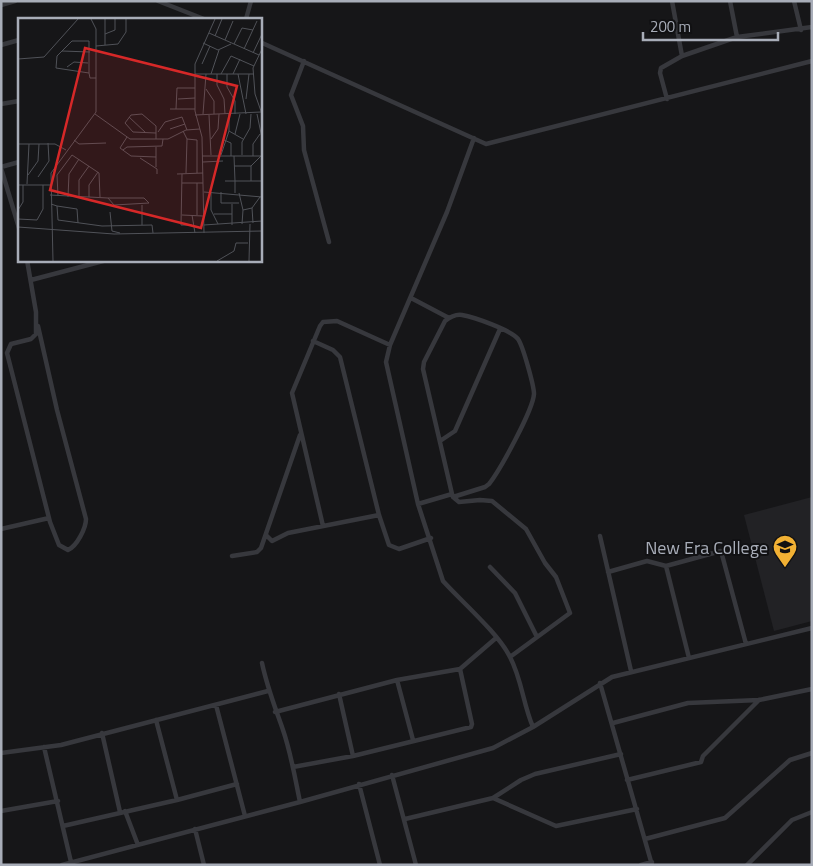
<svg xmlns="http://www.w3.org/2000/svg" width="813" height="866" viewBox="0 0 813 866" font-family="'Titillium Web',sans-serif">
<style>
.built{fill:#222225}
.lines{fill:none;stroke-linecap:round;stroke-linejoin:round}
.minor{stroke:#37383d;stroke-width:4.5}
.labels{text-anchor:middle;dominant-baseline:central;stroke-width:4;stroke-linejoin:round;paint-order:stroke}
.poi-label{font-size:18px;fill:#a8adb8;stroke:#111113;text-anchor:end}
.inset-road{fill:none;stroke:#505258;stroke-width:1}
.view{fill:#d62828;fill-opacity:0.15;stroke:#d62828;stroke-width:2.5}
.inset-edge{fill:none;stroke:#a8adb8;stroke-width:2.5}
</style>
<rect width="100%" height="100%" fill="#161618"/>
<path class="built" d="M 812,497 L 812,621 L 774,631 L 744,515 Z"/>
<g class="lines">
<path class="minor" d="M 158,1 L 204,19
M 672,1 L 682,56
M 730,1 L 737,37
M 794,1 L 801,30
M 1,5 L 15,1
M 246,19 L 251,1
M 260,42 L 486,144 L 812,61
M 1,45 L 19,40
M 304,61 L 291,95 L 303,126 L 304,150 L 329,242
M 667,99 L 660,73 L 661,68 L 682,56 L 737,37 L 812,27
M 1,104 L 19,101
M 474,138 L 447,212 L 390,345 L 386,362 L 418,504 L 443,581 C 462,602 498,633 510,657 C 522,680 523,704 533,727
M 1,167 L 19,162
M 1,168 L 19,228
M 27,260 L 36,312 L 36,334 L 31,339 L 11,344 L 7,353 L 50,522 L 59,545 L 68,550 C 77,546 86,528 86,519 L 57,410 L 38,326
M 31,280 L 107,260
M 411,298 L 449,318
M 313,341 L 333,350 L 340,357 L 379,515 L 389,545 L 399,549 L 431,538
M 440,441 L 455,431 L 500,329
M 453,497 L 459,502 L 480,500 L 492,501 L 526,529 L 545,563 L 556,577 L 570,613 L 510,657
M 418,504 L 452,494 L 453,497 L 485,487 L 489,484 C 500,470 533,410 534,394 C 534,386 523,346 518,339 C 511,330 474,317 462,315 C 455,314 450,317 445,321 L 424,362 L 423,369 L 452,494
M 323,526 L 292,393 L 320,326 L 323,322 L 337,321 L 390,345
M 1,529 L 49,518
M 266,535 L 272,541 L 288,533 L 379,515
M 600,536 L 631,671
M 232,556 L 257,552 L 261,548 L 300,435
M 666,566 L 689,658
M 490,567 L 515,593 L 537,637
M 608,572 L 647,561 L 666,566 L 721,551 L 746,644
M 262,663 C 267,687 275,707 283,730 C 291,753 295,778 300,802
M 397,680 L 413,740
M 600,683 L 652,865
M 339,694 L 353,756
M 216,705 L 245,816
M 275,712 L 397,680 L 460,669 L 496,638
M 156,720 L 177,800
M 613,723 L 688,703 L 759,700 L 812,689
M 102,733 L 120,812
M 44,747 L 71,862
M 1,753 L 61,745 L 268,691
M 293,767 L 353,756 L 471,727 L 472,724 L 460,669
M 392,775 L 416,865
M 627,780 L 701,762 L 703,756 L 759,700
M 359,784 L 380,865
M 493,798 L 556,826 L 637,809
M 1,811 L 58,801
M 125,811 L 138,845
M 405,819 L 493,798 L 521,780 L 535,774 L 621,754
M 63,826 L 177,800 L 237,784
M 195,829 L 204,865
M 645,839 L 725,818 L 790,760 L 812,753
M 62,865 L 300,802 L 493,748 L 533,727 L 612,677 L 812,628
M 641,865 L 652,862
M 747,865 L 792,820 L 812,812"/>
</g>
<defs>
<symbol id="school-pin" viewBox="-11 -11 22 30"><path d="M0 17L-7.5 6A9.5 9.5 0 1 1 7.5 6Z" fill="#f2b134" stroke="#111113"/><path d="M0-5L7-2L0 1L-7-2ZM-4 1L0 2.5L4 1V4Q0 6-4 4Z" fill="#111"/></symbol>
</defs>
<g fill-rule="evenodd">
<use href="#school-pin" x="771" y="533" width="28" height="38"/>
</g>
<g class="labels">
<g class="poi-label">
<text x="768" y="547">New Era College</text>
</g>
</g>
<g transform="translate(18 18)">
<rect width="244" height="244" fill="#161618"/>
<path class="inset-road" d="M 87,1 L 87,27M 191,15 L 241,37M 87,16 L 97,12 L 97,1M 197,18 L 204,1M 207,22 L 215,3M 185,25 L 200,32 L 213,26M 216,26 L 224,10 L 235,12M 78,28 L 100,26 L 108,14 L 108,1M 226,31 L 239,3M 244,31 L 235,50 L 237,76 L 244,96M 44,33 L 72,34M 235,35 L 244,16M 0,41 L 26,39 L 60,1M 184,46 L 192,28M 49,49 L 56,44 L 70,45M 71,55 L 38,50 L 39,38 L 54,23 L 71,23 L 71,55 L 72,60 L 78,60M 177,56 L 236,56M 193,56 L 201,32M 199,56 L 199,67 L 206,81 L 207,96M 203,56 L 213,38 L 236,48M 209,56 L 209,69 L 217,83 L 217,96M 215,56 L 222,41M 220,56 L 228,96M 188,71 L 196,83 L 196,96M 160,81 L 177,80M 228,81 L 231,56M 152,91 L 177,91M 158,91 L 159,70 L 177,70M 77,96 L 112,121 L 150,121 L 168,112 L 182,111M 185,96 L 188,56M 239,96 L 244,120M 177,97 L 243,94M 191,97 L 193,137M 111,99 L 128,115M 152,111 L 167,106M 165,113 L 169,121 L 168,155M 211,113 L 225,121M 140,114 L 147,104 L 164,99 L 169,112M 138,115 L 115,114 L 107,105 L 113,97 L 124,96 L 138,108 L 138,121M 217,116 L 222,96M 109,119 L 102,130 L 113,138 L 138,139M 169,121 L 179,122 L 179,155M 193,121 L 200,111 L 201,96M 56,122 L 61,126 L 88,125M 206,122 L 213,125 L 213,138M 0,126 L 37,126 L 48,132M 105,132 L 109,129 L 144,128 L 145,121M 203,137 L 211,113 L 211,96M 224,137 L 224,124 L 232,110 L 233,96M 184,138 L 244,138M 235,138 L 235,126 L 242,116M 122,140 L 139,151 L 139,156M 185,144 L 205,143M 216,148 L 233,148M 138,149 L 138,129M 159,156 L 185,155M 164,156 L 163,207 L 174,207M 10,157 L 20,143 L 21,126M 20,159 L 31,143 L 30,125M 207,163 L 217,163 L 216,138M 233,163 L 233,148 L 243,138M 164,165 L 185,165M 9,166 L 11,126M 0,167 L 32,167M 186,174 L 244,179M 193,174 L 193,192 L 200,206M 203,174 L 203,185 L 221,185M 217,175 L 217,163 L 244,163M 221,175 L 225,192M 32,177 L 90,180 L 96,187 L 131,185 L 126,180 L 90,180M 40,178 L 39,157 L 54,137 L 81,155 L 82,179M 50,179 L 51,156 L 61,141M 71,179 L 71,167 L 80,154M 61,180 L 61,162 L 71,148M 33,186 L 39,188 L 40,202 L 84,208 L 134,207 L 135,215M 39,188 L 59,191 L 60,205M 0,192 L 5,184 L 5,167M 92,194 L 94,213 L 102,215M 196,196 L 214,196M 164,197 L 185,198M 174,197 L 177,215M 179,197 L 179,165M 0,201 L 19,202 L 25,191 L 25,167M 235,205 L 234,190 L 242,179M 224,206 L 225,192 L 234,190M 124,207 L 124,187M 186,207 L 244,203M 214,207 L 214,186M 0,209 L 96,216 L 244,213M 186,215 L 184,119 L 177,93 L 177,46 L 197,1M 35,243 L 33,155 L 78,94 L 78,11 L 73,1M 199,243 L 216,233 L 218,225 L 230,225M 231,243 L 232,206"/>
<path class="view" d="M 67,30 L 219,68 L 183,210 L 32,172 Z"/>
<rect width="244" height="244" class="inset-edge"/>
</g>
<rect width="813" height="866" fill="none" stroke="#a8adb8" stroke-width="5"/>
<path d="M643 32v8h135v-8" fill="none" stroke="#a8adb8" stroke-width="2.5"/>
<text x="650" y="32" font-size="15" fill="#a8adb8" stroke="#111113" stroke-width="4" paint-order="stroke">200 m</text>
</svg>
